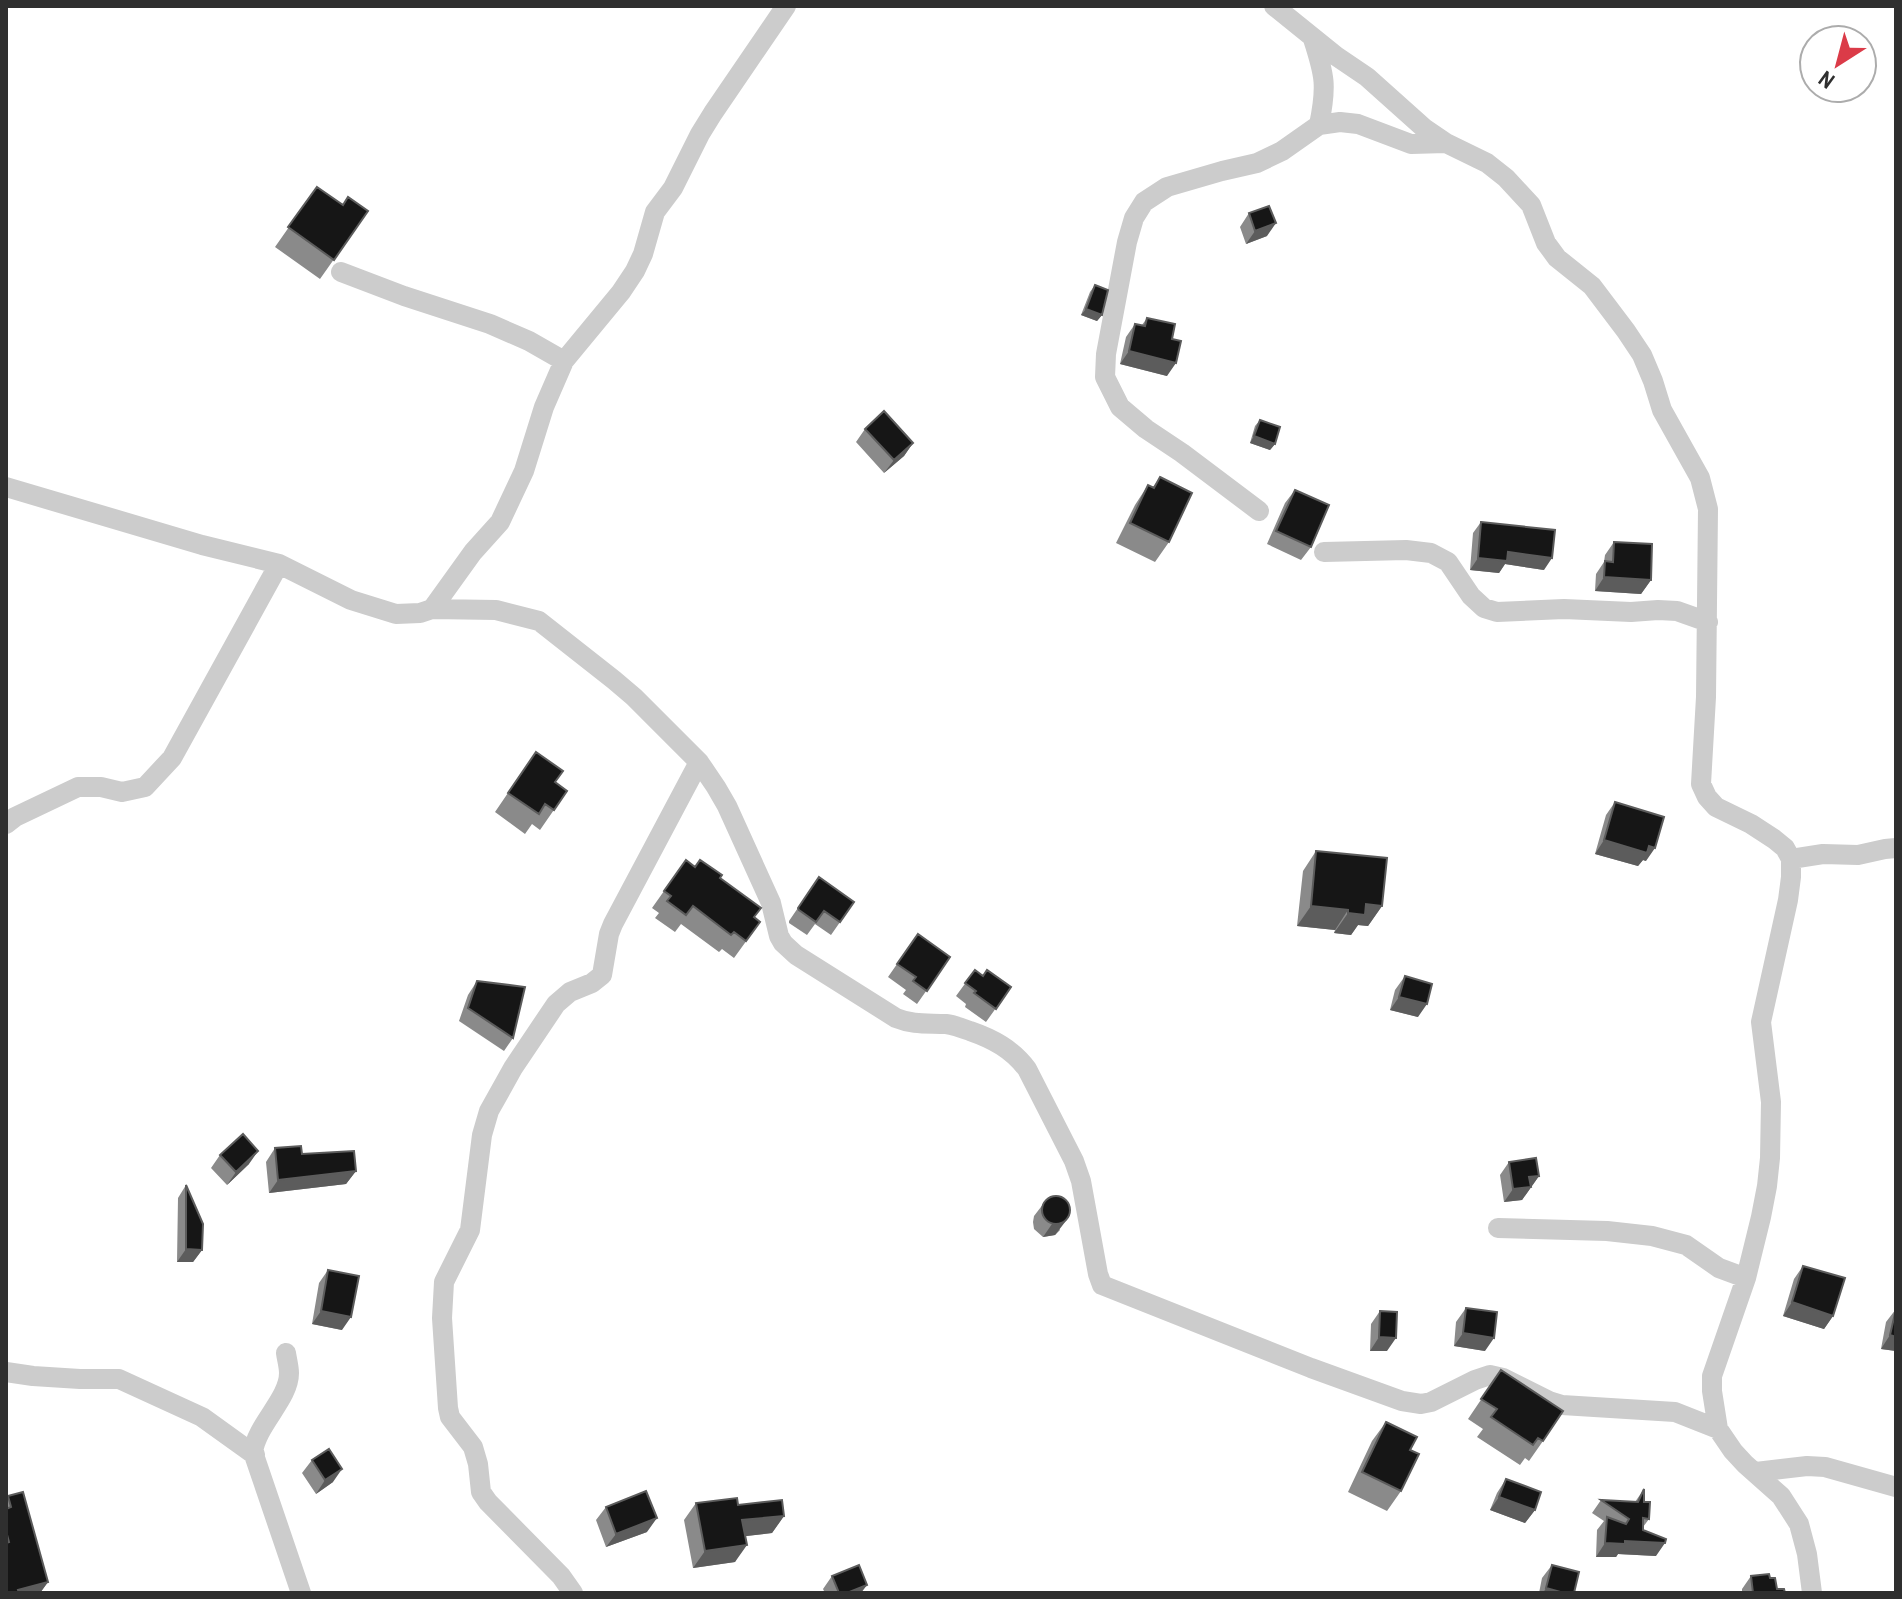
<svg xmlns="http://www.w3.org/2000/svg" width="1902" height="1599" viewBox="0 0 1902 1599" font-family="'Archivo Narrow',sans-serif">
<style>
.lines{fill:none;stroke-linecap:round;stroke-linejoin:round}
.street{stroke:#ccc;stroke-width:20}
.wall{fill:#8a8a8a}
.shaded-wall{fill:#5c5c5c}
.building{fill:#161616;stroke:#5c5c5c;stroke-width:2}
</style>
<rect width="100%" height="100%" fill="#fff"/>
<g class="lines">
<path class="street" d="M 1274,6 L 1336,56 L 1367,77 L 1424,128 L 1446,143 L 1487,163 L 1506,178 L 1531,205 L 1546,243 L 1557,258 L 1592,286 L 1626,331 L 1642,355 L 1653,381 L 1662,410 L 1700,478 L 1708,509 L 1706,697 L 1701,784 L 1707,797 L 1716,807 L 1751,824 L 1774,839 L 1785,848 L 1791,859 L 1791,877 L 1788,900 L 1761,1022 L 1771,1102 L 1770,1158 L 1767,1186 L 1761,1217 L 1746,1278 L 1712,1376 L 1712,1391 L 1718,1429 L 1733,1451 L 1745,1464 L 1781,1496 L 1799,1524 L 1807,1554 L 1812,1593
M 1313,39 C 1325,76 1327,86 1319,125
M 341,272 L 404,296 L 490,324 L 529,341 L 564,361
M 6,487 L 202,545 L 279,564 L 351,600 L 396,614 L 420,613 L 432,609 L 473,552 L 500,522 L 524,471 L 544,407 L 564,361 L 621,292 L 635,271 L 643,254 L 655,212 L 673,188 L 700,134 L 713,113 L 786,6
M 1259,511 L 1182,453 L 1146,429 L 1120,407 L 1105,377 L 1106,354 L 1127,242 L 1134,218 L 1144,202 L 1167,187 L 1222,171 L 1257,163 L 1282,151 L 1319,125 L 1340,122 L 1358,124 L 1411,144 L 1446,143
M 1324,552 L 1406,550 L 1431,553 L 1448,562 L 1471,596 L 1484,608 L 1497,612 L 1564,609 L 1631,612 L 1658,610 L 1677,611 L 1708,622
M 432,609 L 496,610 L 539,621 L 614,680 L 634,697 L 699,762 L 716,787 L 727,806 L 771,903 L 779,936 L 783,943 L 796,955 L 896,1018 C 913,1025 928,1023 946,1024 C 954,1025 962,1028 970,1031 C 993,1039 1012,1049 1027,1069 L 1074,1161 L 1081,1181 L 1098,1274 L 1102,1285 L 1311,1368 L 1402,1401 L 1421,1404 L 1431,1402 L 1475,1380 L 1490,1375 L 1503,1378 L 1549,1401 L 1562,1405 L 1675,1412 L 1718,1429
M 6,824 L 15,817 L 78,787 L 101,787 L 122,792 L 145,787 L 172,758 L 279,564
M 1791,859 L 1823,854 L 1858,855 L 1885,849 L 1896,848
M 1498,1228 L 1607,1231 L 1652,1236 L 1686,1245 L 1719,1268 L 1746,1278
M 286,1353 C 287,1360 289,1367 289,1373 C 289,1399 257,1424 253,1452 L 301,1593
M 6,1372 L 33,1376 L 80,1379 L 119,1379 L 202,1417 L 255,1455
M 1756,1472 L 1807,1466 L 1825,1467 L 1896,1487
M 573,1593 L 561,1576 L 488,1502 L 481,1492 L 478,1464 L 473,1447 L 450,1417 L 448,1408 L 442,1318 L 444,1282 L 470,1230 L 482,1135 L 489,1111 L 513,1068 L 556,1004 L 570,992 L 592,983 L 602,975 L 609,934 L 613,924 L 699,762"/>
</g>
<path class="wall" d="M 317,187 L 343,205 L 368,211 L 320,279 L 275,247 Z
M 1249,213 L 1267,236 L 1246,244 L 1240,227 Z
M 1095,285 L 1102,315 L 1097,321 L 1081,315 L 1090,292 Z
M 1147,318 L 1172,339 L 1167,376 L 1120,364 L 1126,337 L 1135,324 L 1142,325 Z
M 1260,420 L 1275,444 L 1270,450 L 1250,443 L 1255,426 Z
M 865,429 L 913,443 L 904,456 L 884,473 L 856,442 Z
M 1160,477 L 1169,542 L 1155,562 L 1116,543 L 1135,505 L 1148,485 L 1153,487 Z
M 1295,490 L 1311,547 L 1301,560 L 1267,544 L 1285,503 Z
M 1481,522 L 1544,570 L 1505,564 L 1499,573 L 1470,570 L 1473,533 Z
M 1614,542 L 1651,580 L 1641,594 L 1595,591 L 1596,574 L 1604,562 L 1605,555 Z
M 536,752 L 555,782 L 567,791 L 540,830 L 532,824 L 525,834 L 495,812 Z
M 1615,802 L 1646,861 L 1643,860 L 1638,866 L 1595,854 L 1606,815 Z
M 1316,851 L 1382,906 L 1368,926 L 1358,925 L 1351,935 L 1334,933 L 1335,930 L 1297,926 L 1303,871 Z
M 686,860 L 695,867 L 720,878 L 754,918 L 760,922 L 734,958 L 722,949 L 719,952 L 681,924 L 675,932 L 655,918 L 659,913 L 652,908 Z
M 819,877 L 854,902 L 831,935 L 815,924 L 807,935 L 789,923 L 789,921 Z
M 918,934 L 950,957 L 917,1004 L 903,994 L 906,990 L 888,977 Z
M 975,970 L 983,976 L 1011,987 L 986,1022 L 965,1007 L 966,1004 L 956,996 Z
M 1405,976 L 1418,1017 L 1390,1010 L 1395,990 Z
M 477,981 L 513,1038 L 504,1051 L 459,1021 L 468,995 Z
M 275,1148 L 302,1154 L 356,1171 L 346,1184 L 269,1193 L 266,1162 Z
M 220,1155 L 249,1164 L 227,1185 L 211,1168 Z
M 1509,1162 L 1539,1176 L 1522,1200 L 1504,1202 L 1500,1175 Z
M 186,1185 L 202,1250 L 193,1262 L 177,1262 L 178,1198 Z
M 1044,1203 L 1060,1230 L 1055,1235 L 1043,1237 L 1034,1229 L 1033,1222 L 1034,1216 Z
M 1803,1266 L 1833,1316 L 1824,1329 L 1783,1316 L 1794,1279 Z
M 328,1270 L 342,1330 L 312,1324 L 319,1283 Z
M 1466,1308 L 1485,1351 L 1454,1346 L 1456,1322 Z
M 1896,1309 L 1896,1351 L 1881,1349 L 1886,1322 Z
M 1380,1311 L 1387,1351 L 1370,1351 L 1371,1324 Z
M 1501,1370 L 1543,1441 L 1529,1461 L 1525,1458 L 1520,1465 L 1477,1437 L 1483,1429 L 1468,1419 Z
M 1386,1422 L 1410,1450 L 1401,1491 L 1387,1511 L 1348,1492 L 1372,1441 Z
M 312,1460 L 333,1482 L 316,1494 L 302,1473 Z
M 1506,1479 L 1535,1510 L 1525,1523 L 1490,1510 L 1497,1493 Z
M 1644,1489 L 1644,1502 L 1649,1519 L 1643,1527 L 1643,1530 L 1656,1556 L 1618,1554 L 1616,1557 L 1596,1557 L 1597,1530 L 1604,1521 L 1592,1513 L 1601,1500 L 1635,1502 Z
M 8,1496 L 48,1582 L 40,1593 L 6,1593 L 6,1499 Z
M 696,1503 L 738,1505 L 784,1516 L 772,1533 L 745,1536 L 735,1562 L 693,1568 L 684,1520 Z
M 606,1507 L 647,1532 L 606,1547 L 596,1520 Z
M 1552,1565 L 1574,1593 L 1539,1593 L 1542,1578 Z
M 832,1576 L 861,1593 L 825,1593 L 823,1589 Z
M 1751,1576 L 1770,1578 L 1777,1589 L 1785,1593 L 1742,1593 L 1742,1589 Z"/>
<path class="shaded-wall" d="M 1276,223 L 1267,236 L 1246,244 L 1255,231 Z
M 1086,309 L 1102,315 L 1097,321 L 1081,315 Z
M 1129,351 L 1176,363 L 1167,376 L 1120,364 Z
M 1254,436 L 1275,444 L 1270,450 L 1250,443 Z
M 913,443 L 904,456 L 884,473 L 894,460 Z
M 1508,552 L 1552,558 L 1544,570 L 1505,564 L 1499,573 L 1470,570 L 1478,558 Z
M 1604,577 L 1651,580 L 1641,594 L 1595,591 Z
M 1604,840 L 1649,846 L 1655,848 L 1646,861 L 1643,860 L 1638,866 L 1595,854 Z
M 1366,904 L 1382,906 L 1368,926 L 1358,925 L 1351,935 L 1334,933 L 1348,913 Z
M 1311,906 L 1348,910 L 1335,930 L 1297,926 Z
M 1399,997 L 1427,1004 L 1418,1017 L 1390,1010 Z
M 258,1151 L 249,1164 L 227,1185 L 236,1172 Z
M 356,1171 L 346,1184 L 269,1193 L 278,1180 Z
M 1539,1176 L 1522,1200 L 1504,1202 L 1513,1189 L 1529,1177 Z
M 1069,1217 L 1055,1235 L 1043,1237 L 1052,1224 Z
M 186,1249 L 202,1250 L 193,1262 L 177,1262 Z
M 1792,1302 L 1833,1316 L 1824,1329 L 1783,1316 Z
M 321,1311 L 351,1317 L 342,1330 L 312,1324 Z
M 1463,1333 L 1494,1338 L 1485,1351 L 1454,1346 Z
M 1890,1335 L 1896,1337 L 1896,1351 L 1881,1349 Z
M 1379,1337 L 1396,1338 L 1387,1351 L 1370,1351 Z
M 342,1469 L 333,1482 L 316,1494 L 325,1480 Z
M 1499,1497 L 1535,1510 L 1525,1523 L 1490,1510 Z
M 784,1516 L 772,1533 L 730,1538 L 742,1520 Z
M 657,1518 L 647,1532 L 606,1547 L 616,1534 Z
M 1625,1541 L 1665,1543 L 1656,1556 L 1618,1554 L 1616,1557 L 1596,1557 L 1605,1543 Z
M 747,1545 L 735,1562 L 693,1568 L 705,1551 Z
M 48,1582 L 40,1593 L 16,1593 L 18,1590 Z
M 867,1585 L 861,1593 L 847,1593 Z
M 1546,1588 L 1564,1593 L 1543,1593 Z"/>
<path class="building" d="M 317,187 L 343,205 L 348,197 L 368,211 L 334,260 L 288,227 Z
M 1269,206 L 1276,223 L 1255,231 L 1249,213 Z
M 1095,285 L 1108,290 L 1102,315 L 1086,309 Z
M 1147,318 L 1175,324 L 1172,339 L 1181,341 L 1176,363 L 1129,351 L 1135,324 L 1145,326 Z
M 884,411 L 913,443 L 894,460 L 865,429 Z
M 1260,420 L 1280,427 L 1275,444 L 1254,436 Z
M 1160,477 L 1192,493 L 1169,542 L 1130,523 L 1148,485 L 1154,488 Z
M 1295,490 L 1329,505 L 1311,547 L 1276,531 Z
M 1481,522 L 1555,530 L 1552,558 L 1508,552 L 1507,561 L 1478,558 Z
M 1614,542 L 1652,544 L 1651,580 L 1604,577 L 1605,561 L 1613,562 Z
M 536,752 L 563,771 L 555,782 L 567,791 L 554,810 L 545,804 L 539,814 L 508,793 Z
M 1615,802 L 1664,817 L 1655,848 L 1649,846 L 1647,853 L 1604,840 Z
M 1316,851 L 1387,858 L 1382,906 L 1366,904 L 1365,915 L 1348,913 L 1348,910 L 1311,906 Z
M 686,860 L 695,867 L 700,860 L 722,875 L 720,878 L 761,908 L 754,917 L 760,922 L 746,941 L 734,932 L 731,935 L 693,906 L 686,915 L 667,901 L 671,896 L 664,891 Z
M 819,877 L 854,902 L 840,922 L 824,911 L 816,922 L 799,910 L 798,908 Z
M 918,934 L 950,957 L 927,991 L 913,981 L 916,977 L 897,964 Z
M 975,970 L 983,976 L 987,970 L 1011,987 L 996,1009 L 974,993 L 976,991 L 965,983 Z
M 1405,976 L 1432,984 L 1427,1004 L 1399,997 Z
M 477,981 L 525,987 L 513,1038 L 468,1008 Z
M 243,1134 L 258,1151 L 236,1172 L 220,1155 Z
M 301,1146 L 302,1154 L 354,1151 L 356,1171 L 278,1180 L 275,1148 Z
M 1536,1158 L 1539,1176 L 1529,1177 L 1531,1187 L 1513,1189 L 1509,1162 Z
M 186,1185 L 203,1224 L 202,1250 L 186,1249 Z
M1042 1210a14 14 0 1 1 28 0a14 14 0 1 1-28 0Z
M 1803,1266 L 1845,1278 L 1833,1316 L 1792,1302 Z
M 328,1270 L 359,1276 L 351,1317 L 321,1311 Z
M 1466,1308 L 1497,1312 L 1494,1338 L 1463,1333 Z
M 1896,1309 L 1896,1337 L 1890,1335 Z
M 1380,1311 L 1397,1312 L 1396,1338 L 1379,1337 Z
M 1501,1370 L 1563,1411 L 1543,1441 L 1538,1438 L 1533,1445 L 1491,1417 L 1497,1409 L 1481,1399 Z
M 1386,1422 L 1417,1437 L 1410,1450 L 1419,1454 L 1401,1491 L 1362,1472 Z
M 329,1449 L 342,1469 L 325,1480 L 312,1460 Z
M 1506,1479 L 1541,1492 L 1535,1510 L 1499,1497 Z
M 1644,1489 L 1644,1502 L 1650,1502 L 1649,1519 L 1643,1518 L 1643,1530 L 1666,1539 L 1665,1543 L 1625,1541 L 1625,1544 L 1605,1543 L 1607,1517 L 1626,1524 L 1629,1519 L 1601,1500 L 1638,1502 Z
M 646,1491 L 657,1518 L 616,1534 L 606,1507 Z
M 23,1492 L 48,1582 L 18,1590 L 19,1593 L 6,1593 L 6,1543 L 9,1542 L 6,1531 L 6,1509 L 11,1507 L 8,1496 Z
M 737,1498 L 738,1505 L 782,1500 L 784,1516 L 742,1520 L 747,1545 L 705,1551 L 696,1503 Z
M 859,1565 L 867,1585 L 847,1593 L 839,1593 L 832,1576 Z
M 1552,1565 L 1579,1572 L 1574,1593 L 1564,1593 L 1546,1588 Z
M 1769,1574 L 1770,1578 L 1775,1578 L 1777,1589 L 1784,1589 L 1785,1593 L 1753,1593 L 1751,1576 Z"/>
<rect width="1902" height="1599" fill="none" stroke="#2f2f2f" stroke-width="16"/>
<g transform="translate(1838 64) rotate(216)"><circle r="38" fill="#ffffff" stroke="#acacac" stroke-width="2"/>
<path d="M0-6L14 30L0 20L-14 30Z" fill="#db3b48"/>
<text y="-12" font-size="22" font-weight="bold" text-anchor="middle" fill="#2f2f2f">N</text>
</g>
</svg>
